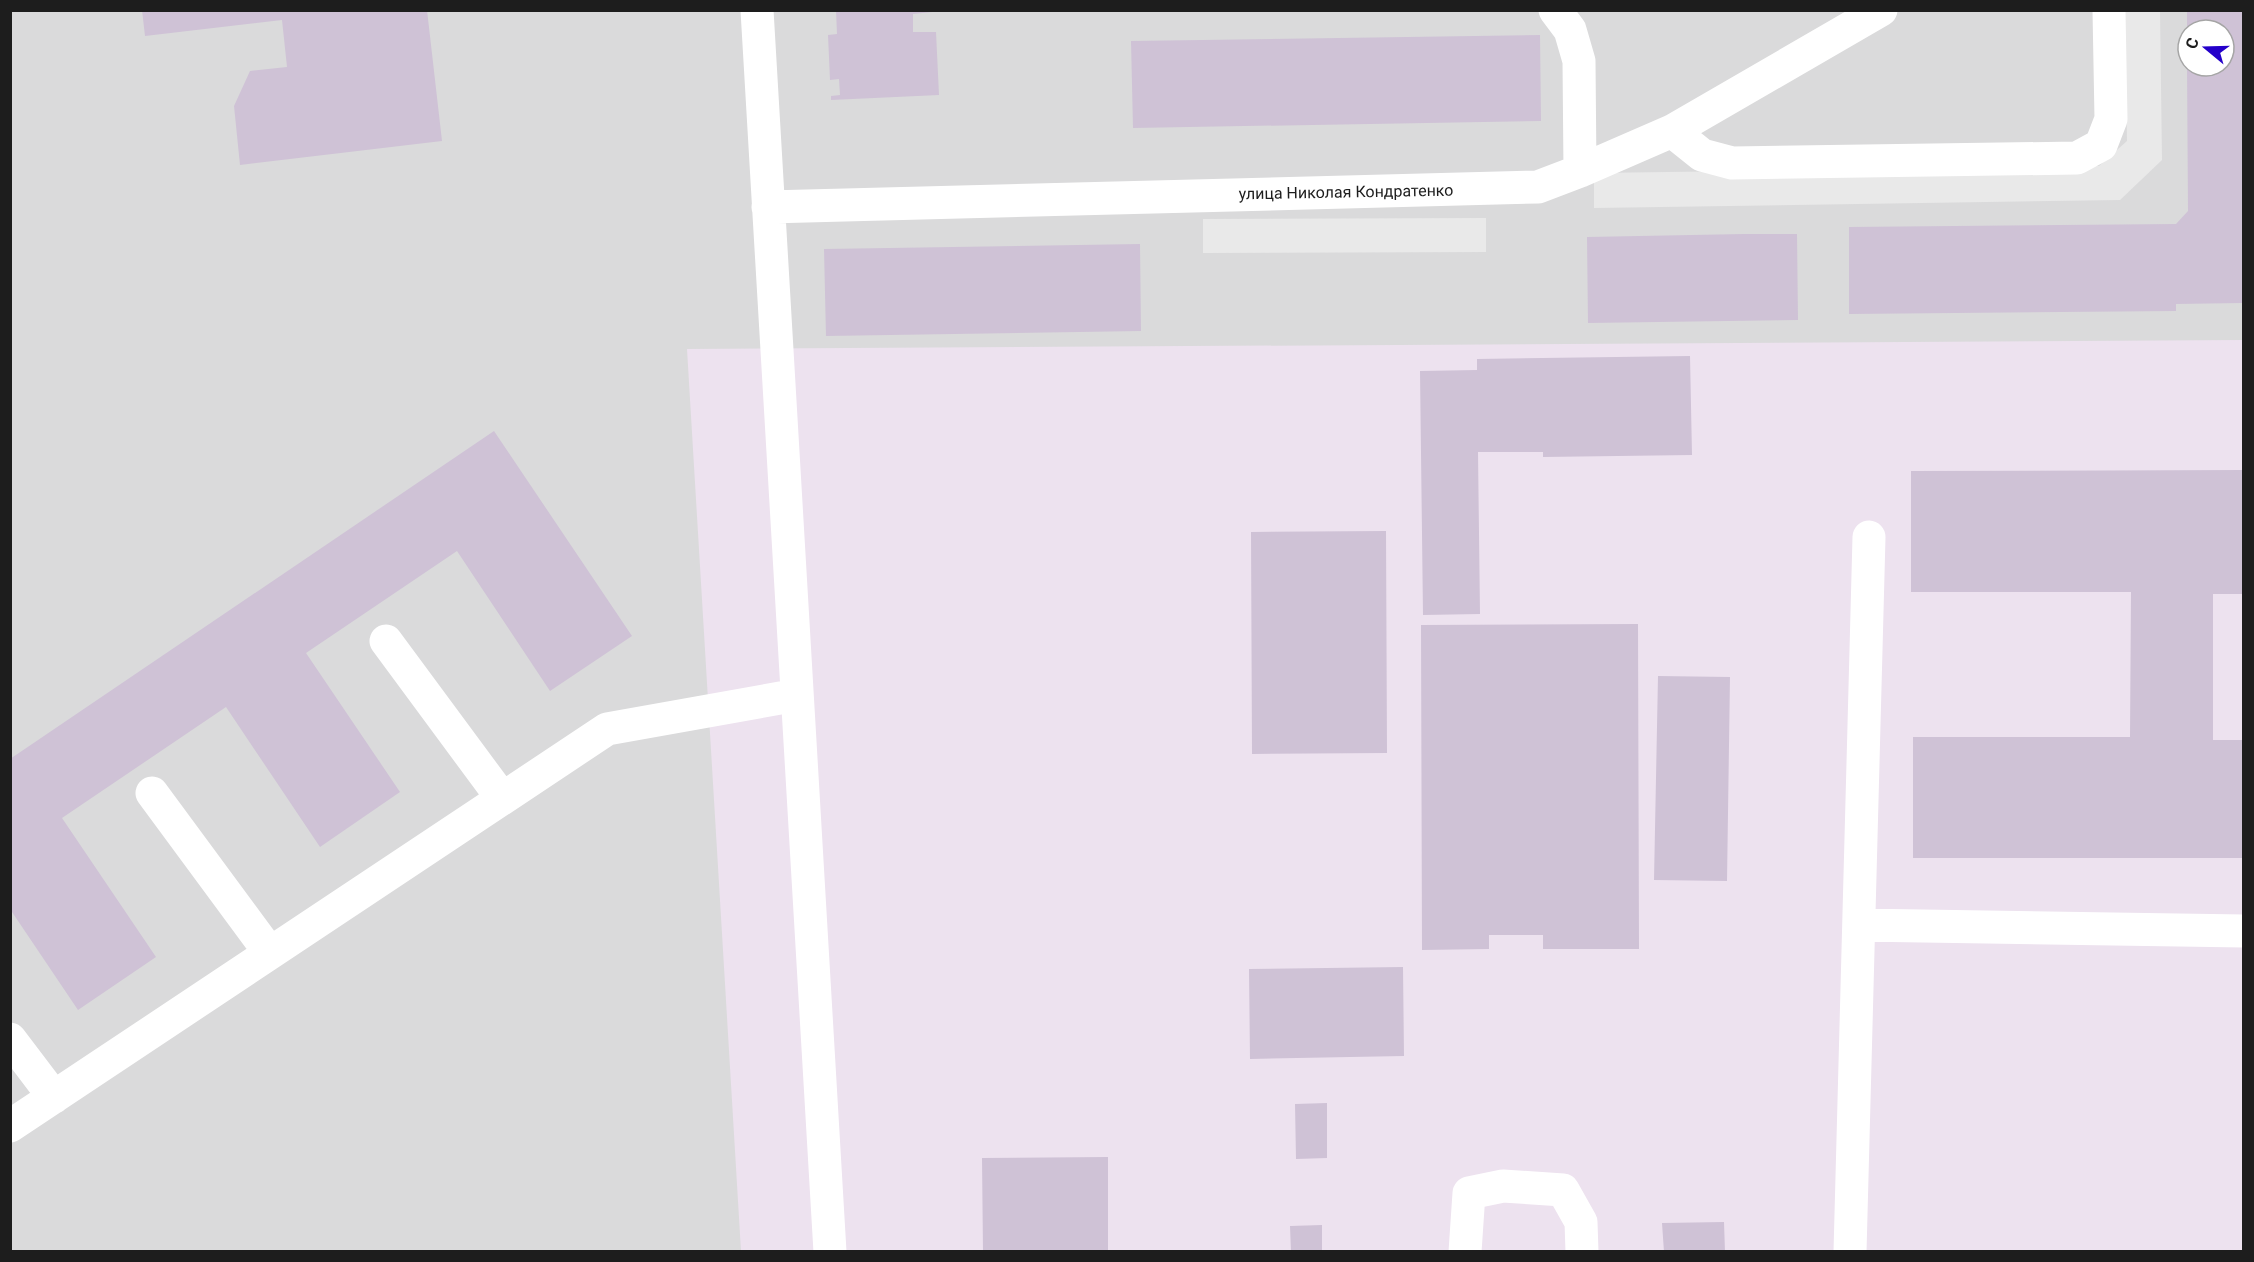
<svg xmlns="http://www.w3.org/2000/svg" width="2254" height="1262" viewBox="0 0 2254 1262" font-family="Roboto,sans-serif">
<style>
.residential{fill:#dadadb;fill-rule:evenodd}
.parking{fill:#e9e9e9}
.building{fill:#cfc2d6}
.lines{fill:none;stroke-linecap:round;stroke-linejoin:round}
.minor{stroke:#fff;stroke-width:33}
.labels{text-anchor:middle;dominant-baseline:central;stroke-width:5;stroke-linejoin:round;paint-order:stroke}
.street-label{font-size:16px;fill:#1d1d1d;stroke:#fff}
</style>
<rect width="100%" height="100%" fill="#ede2ef"/>
<path class="residential" d="M 10,11 L 2243,11 L 2243,340 L 687,349 L 741,1251 L 11,1251 ZM 2188,30 L 2224,30 L 2224,66 L 2188,66 Z"/>
<path class="parking" d="M 2125,11 L 2160,11 L 2162,160 L 2120,200 L 1594,208 L 1594,173 L 2099,166 L 2127,141 Z
M 1486,218 L 1486,252 L 1203,253 L 1203,219 Z"/>
<path class="building" d="M 142,10 L 427,10 L 442,141 L 240,165 L 234,106 L 250,71 L 287,67 L 282,20 L 145,36 Z
M 836,10 L 932,10 L 932,12 L 913,14 L 913,32 L 936,32 L 939,95 L 831,100 L 831,96 L 840,95 L 839,79 L 830,80 L 828,35 L 837,34 Z
M 2187,10 L 2244,10 L 2242,303 L 2176,304 L 2176,311 L 1849,314 L 1849,227 L 2176,224 L 2188,211 L 2187,66 L 2224,66 L 2224,30 L 2187,30 Z
M 1540,35 L 1541,121 L 1133,128 L 1131,41 Z
M 1744,234 L 1797,234 L 1798,320 L 1588,323 L 1587,237 Z
M 1140,244 L 1141,331 L 826,336 L 824,249 Z
M 1690,356 L 1692,455 L 1543,457 L 1543,452 L 1478,452 L 1480,614 L 1423,615 L 1420,371 L 1477,370 L 1477,359 Z
M 494,431 L 632,636 L 550,691 L 457,551 L 306,653 L 400,792 L 320,847 L 226,707 L 62,818 L 156,957 L 78,1010 L 10,909 L 10,759 Z
M 2244,470 L 2244,594 L 2213,594 L 2213,740 L 2244,740 L 2244,858 L 1913,858 L 1913,737 L 2130,737 L 2131,592 L 1911,592 L 1911,471 Z
M 1386,531 L 1387,753 L 1252,754 L 1251,532 Z
M 1638,624 L 1639,949 L 1543,949 L 1543,935 L 1489,935 L 1489,949 L 1422,950 L 1421,625 Z
M 1658,676 L 1730,677 L 1727,881 L 1654,880 Z
M 1403,967 L 1404,1056 L 1250,1059 L 1249,969 Z
M 1327,1103 L 1327,1158 L 1296,1159 L 1295,1104 Z
M 1108,1157 L 1108,1252 L 983,1252 L 982,1158 Z
M 1724,1222 L 1725,1252 L 1664,1252 L 1662,1223 Z
M 1322,1225 L 1322,1252 L 1291,1252 L 1290,1226 Z"/>
<g class="lines">
<path class="minor" d="M 757,10 L 830,1252
M 1555,10 L 1570,30 L 1579,61 L 1580,171
M 1672,131 L 1702,155 L 1732,163 L 2077,158 L 2101,145 L 2111,119 L 2109,10
M 768,207 L 1538,187 L 1580,171 L 1672,131 L 1881,10
M 386,641 L 502,798
M 152,793 L 270,953
M 1859,925 L 2244,931
M 10,1039 L 54,1097
M 10,1126 L 607,729 L 797,695
M 1465,1252 L 1469,1193 L 1503,1186 L 1563,1190 L 1581,1222 L 1582,1252
M 1850,1252 L 1869,537"/>
</g>
<g class="labels">
<g class="street-label">
<text transform="translate(1346 192) rotate(-1)">улица Николая Кондратенко</text>
</g>
</g>
<rect width="2254" height="1262" fill="none" stroke="#1d1d1d" stroke-width="24"/>
<g transform="translate(2206 48) rotate(289)"><circle r="28" fill="#ffffff" stroke="#a5a5a5" stroke-width="1.5"/>
<path d="M0-4.5L10 22L0 15L-10 22Z" fill="#2400ca"/>
<text y="-9" font-size="16" font-weight="bold" text-anchor="middle" fill="#1d1d1d">С</text>
</g>
</svg>
